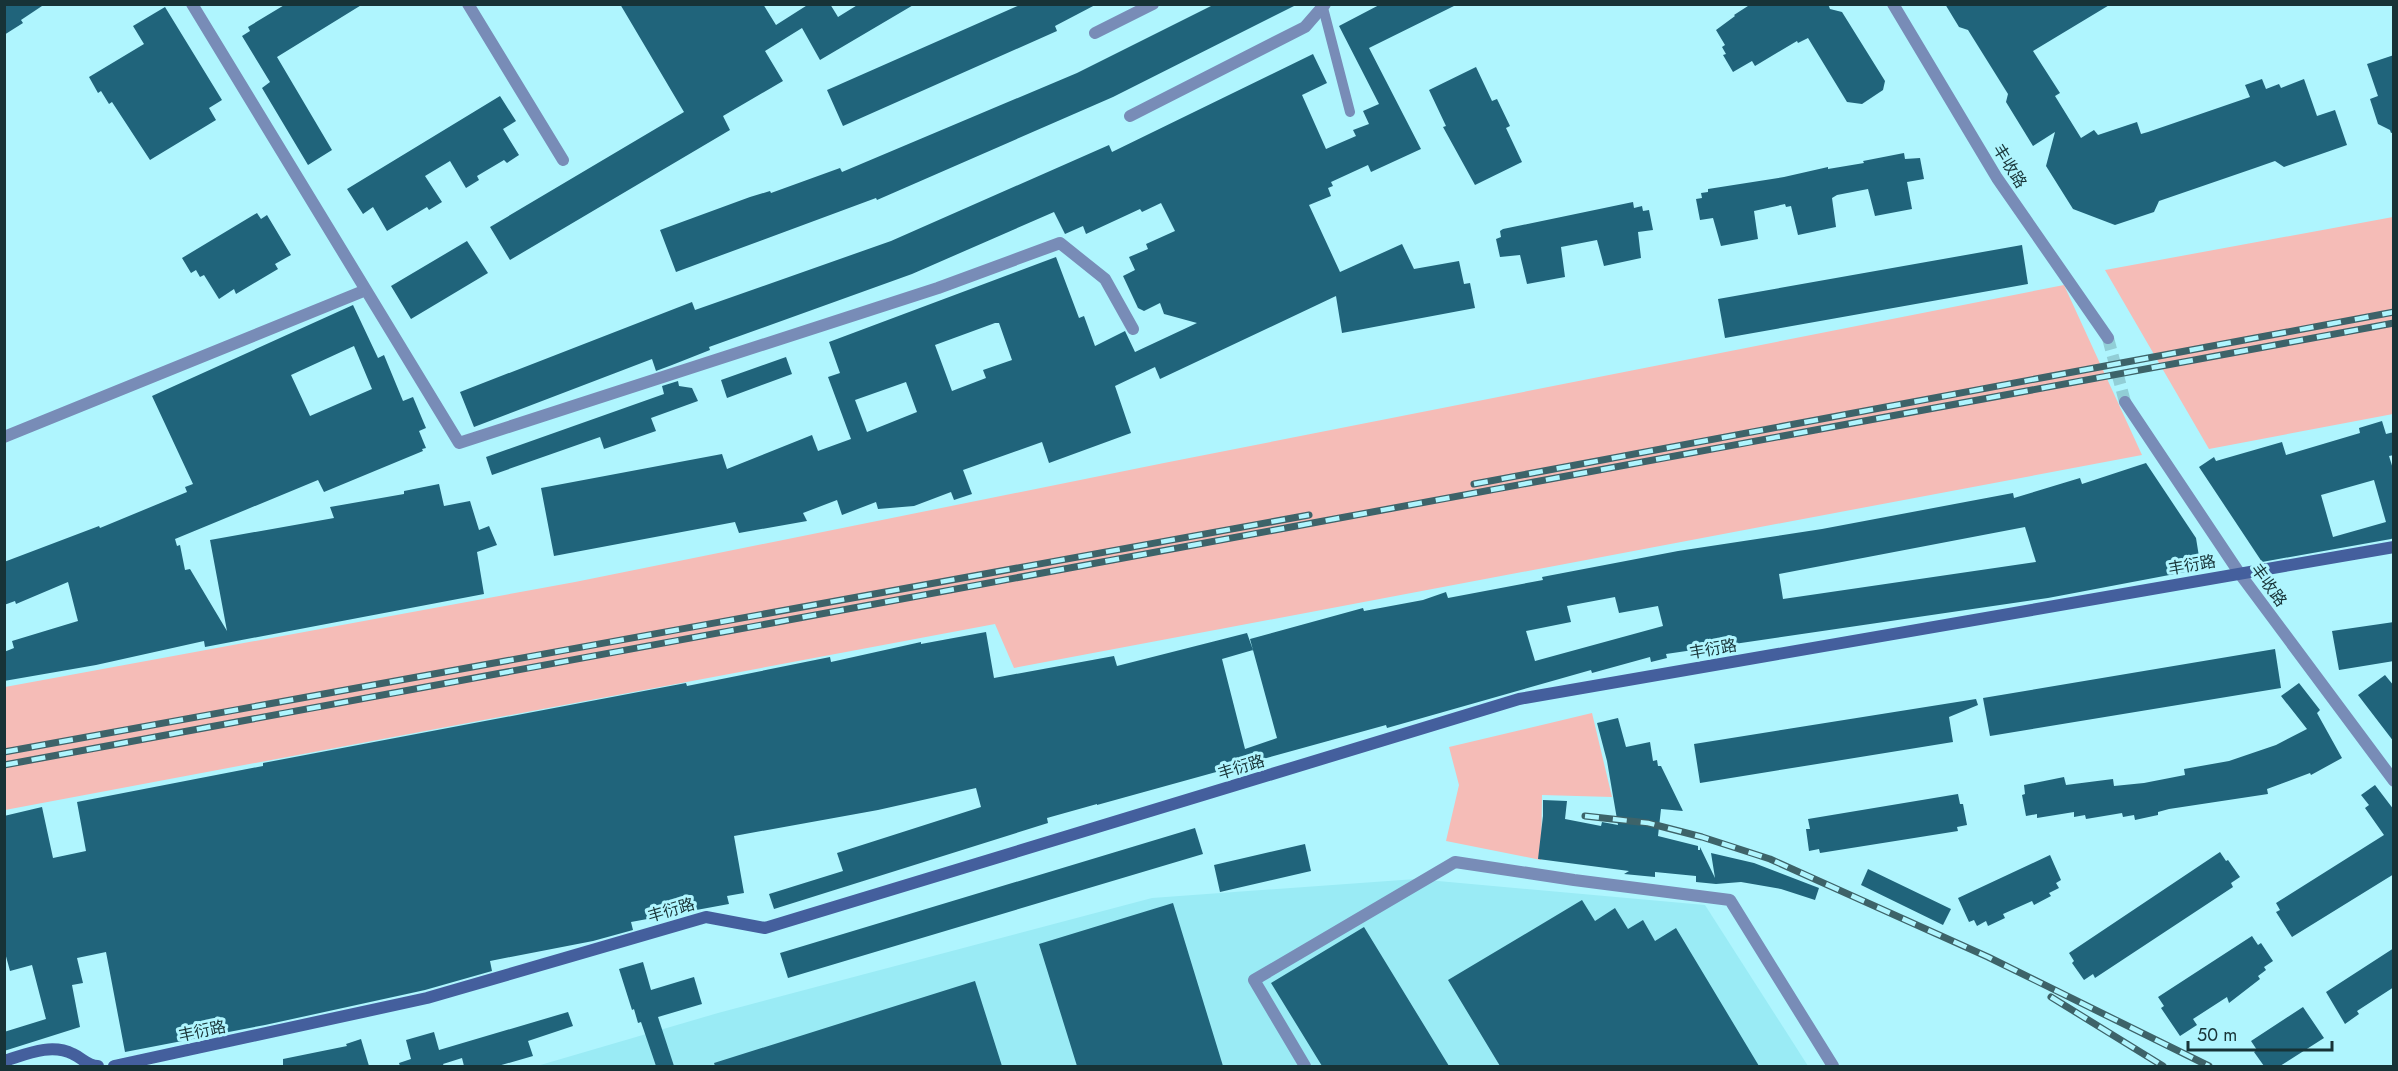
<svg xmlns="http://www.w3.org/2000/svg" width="2398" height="1071" viewBox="0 0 2398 1071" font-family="Jost,'Noto Sans SC',sans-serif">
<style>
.built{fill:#9aebf5}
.green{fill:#f5bcb7}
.building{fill:#20647b;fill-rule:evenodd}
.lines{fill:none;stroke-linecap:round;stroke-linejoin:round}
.street-tunnel{stroke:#91ced6;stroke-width:12;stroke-dasharray:12 6;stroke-linecap:butt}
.lane{stroke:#788cb7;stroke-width:10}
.street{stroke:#788cb7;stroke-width:12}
.secondary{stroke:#445f9d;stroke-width:12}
.rail-casing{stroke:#3d6369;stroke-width:7}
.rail{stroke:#aff5fe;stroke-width:4.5;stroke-dasharray:14;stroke-linecap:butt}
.labels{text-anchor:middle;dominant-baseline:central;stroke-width:6;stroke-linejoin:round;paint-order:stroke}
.street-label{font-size:16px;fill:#173337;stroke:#aff5fe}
</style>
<rect width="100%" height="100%" fill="#aff5fe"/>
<path class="built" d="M 1416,879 L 1705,905 L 1808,1066 L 537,1066 L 718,1013 L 1152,898 Z"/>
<path class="green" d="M 2393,217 L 2393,414 L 2209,449 L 2105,270 Z
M 2064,285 L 2142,455 L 1014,668 L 995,624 L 5,810 L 5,687 L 575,582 L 1164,463 Z
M 1592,713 L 1612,797 L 1542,795 L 1541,860 L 1446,841 L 1459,785 L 1449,747 Z"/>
<path class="building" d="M 4,4 L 45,4 L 21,20 L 23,23 L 4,35 Z
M 286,4 L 363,4 L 277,57 L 332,150 L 308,165 L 262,88 L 270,82 L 242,36 L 250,31 L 248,27 Z
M 620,4 L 763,4 L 776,25 L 809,4 L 830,4 L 838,17 L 859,4 L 915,4 L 820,60 L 802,28 L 765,51 L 783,81 L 723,116 L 730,130 L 510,260 L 490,227 L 684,112 Z
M 1022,4 L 1097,4 L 1055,26 L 1057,31 L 843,126 L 827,90 Z
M 1215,4 L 1298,4 L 1113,97 L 877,200 L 876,198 L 676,272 L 660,230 L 750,197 L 770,191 L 771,193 L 840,168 L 842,172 L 1077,73 Z
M 1381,4 L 1458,4 L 1369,48 L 1421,149 L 1371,172 L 1368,165 L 1331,182 L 1333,186 L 1328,188 L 1331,196 L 1309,205 L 1340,272 L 1402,244 L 1414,269 L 1459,261 L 1464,284 L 1470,283 L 1475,308 L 1342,333 L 1336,296 L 1160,379 L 1155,367 L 1115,386 L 1131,433 L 1049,463 L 1042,442 L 963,470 L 972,494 L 954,500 L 951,492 L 914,506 L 878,509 L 876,502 L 842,515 L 837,500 L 803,513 L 807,521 L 739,533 L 735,522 L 554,556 L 541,488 L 722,454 L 727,469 L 812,435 L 818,451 L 851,439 L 828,377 L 840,373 L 829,342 L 1056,257 L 1079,318 L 1084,316 L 1095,346 L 1125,331 L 1135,352 L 1197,323 L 1164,314 L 1160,303 L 1144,311 L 1138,308 L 1123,276 L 1135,270 L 1129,257 L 1148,249 L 1146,244 L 1175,231 L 1161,203 L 1142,212 L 1140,209 L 1086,234 L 1083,226 L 1065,234 L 1054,212 L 912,274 L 709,347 L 710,350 L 672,365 L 656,371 L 652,359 L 474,427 L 460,392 L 692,302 L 695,310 L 891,241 L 1109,145 L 1112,152 L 1313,54 L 1327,83 L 1302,95 L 1326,149 L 1356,136 L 1353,130 L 1369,124 L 1363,111 L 1379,104 L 1339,26 ZM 995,323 L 999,323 L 1012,360 L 983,370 L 986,378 L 952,391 L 935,345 ZM 906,382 L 917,412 L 867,432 L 855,400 Z
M 1751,4 L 1828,4 L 1830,9 L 1842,12 L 1885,81 L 1883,90 L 1862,104 L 1847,102 L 1808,38 L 1798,43 L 1797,41 L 1755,66 L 1752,61 L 1733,72 L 1723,55 L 1726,54 L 1722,47 L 1725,45 L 1716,30 L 1735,16 L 1734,15 Z
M 1945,4 L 2111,4 L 2033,51 L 2060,93 L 2055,96 L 2081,138 L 2094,130 L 2098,135 L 2137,122 L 2141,134 L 2148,132 L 2250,97 L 2245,85 L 2262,79 L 2266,89 L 2279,84 L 2281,88 L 2304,79 L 2317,116 L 2335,110 L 2347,145 L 2284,167 L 2275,161 L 2255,168 L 2159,201 L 2154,212 L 2115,225 L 2073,209 L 2046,166 L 2055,132 L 2033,146 L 2006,102 L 2008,94 L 1968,30 L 1959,27 Z
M 165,7 L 222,100 L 209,108 L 216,120 L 150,160 L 112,102 L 109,104 L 101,91 L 98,93 L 89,77 L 144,44 L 133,26 Z
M 2394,55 L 2394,132 L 2391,133 L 2390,130 L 2378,124 L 2370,99 L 2378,96 L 2367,64 Z
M 1476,67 L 1492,101 L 1497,99 L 1510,126 L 1506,128 L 1522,162 L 1475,185 L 1443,127 L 1446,126 L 1429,90 Z
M 500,96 L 516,121 L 503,129 L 519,155 L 507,163 L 504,160 L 477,176 L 479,180 L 466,188 L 450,161 L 425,176 L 442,202 L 429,210 L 427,207 L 387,231 L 373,207 L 363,214 L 347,189 Z
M 1904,153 L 1905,159 L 1920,158 L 1924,179 L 1907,182 L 1912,209 L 1875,216 L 1868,189 L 1837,195 L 1832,198 L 1836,227 L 1798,235 L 1791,206 L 1786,207 L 1785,204 L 1754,211 L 1758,239 L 1721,246 L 1713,218 L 1700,220 L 1696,199 L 1702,198 L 1701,193 L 1708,192 L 1708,189 L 1784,177 L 1828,167 L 1828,169 L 1864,163 L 1863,161 Z
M 1633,202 L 1634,208 L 1642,206 L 1643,211 L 1649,210 L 1653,230 L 1638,232 L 1641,258 L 1604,266 L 1597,240 L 1561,247 L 1565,277 L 1527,284 L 1520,255 L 1500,257 L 1496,239 L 1501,237 L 1500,231 L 1503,229 Z
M 257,213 L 261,219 L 267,215 L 291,255 L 275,264 L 278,269 L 236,294 L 234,289 L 219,299 L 204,275 L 200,277 L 196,270 L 191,273 L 182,258 Z
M 467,241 L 488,273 L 411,319 L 391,286 Z
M 2022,245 L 2028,284 L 1725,338 L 1718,299 Z
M 353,305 L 378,358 L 384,355 L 403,401 L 413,397 L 426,428 L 419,431 L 426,448 L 422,449 L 423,451 L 324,492 L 318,480 L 175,539 L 177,546 L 180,545 L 185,570 L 190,569 L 227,631 L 210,540 L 334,518 L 330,507 L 404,494 L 404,491 L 439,484 L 444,506 L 470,501 L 479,530 L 489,526 L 497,545 L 477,552 L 484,594 L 205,647 L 204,641 L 96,665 L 4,681 L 4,652 L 14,648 L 12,641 L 78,621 L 68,582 L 16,604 L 15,601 L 4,605 L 4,562 L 99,526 L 100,528 L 187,492 L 185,487 L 193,484 L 152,396 ZM 354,346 L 372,389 L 310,416 L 291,375 Z
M 786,357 L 792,374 L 727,398 L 721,380 Z
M 678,381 L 679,386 L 692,388 L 698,401 L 651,418 L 656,431 L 604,449 L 600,437 L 492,475 L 486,457 L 664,394 L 662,386 Z
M 2382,421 L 2386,434 L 2394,432 L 2394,455 L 2389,456 L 2394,472 L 2394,538 L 2391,539 L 2262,562 L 2199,467 L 2214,457 L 2216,461 L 2282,442 L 2286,455 L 2360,433 L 2359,428 ZM 2374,480 L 2386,522 L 2333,537 L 2321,495 Z
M 2146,463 L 2196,538 L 2201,569 L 2048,598 L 1666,654 L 1667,658 L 1651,662 L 1650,657 L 1592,673 L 1591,670 L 1387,728 L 1386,725 L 1097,805 L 1097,804 L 1047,818 L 1048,823 L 774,909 L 769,894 L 843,871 L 837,853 L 981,807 L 976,788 L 878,810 L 734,836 L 744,893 L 727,896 L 729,904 L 631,922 L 633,930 L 593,941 L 490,961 L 492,971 L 425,990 L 265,1025 L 125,1052 L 106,952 L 77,958 L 83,983 L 72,985 L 80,1027 L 4,1051 L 4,1032 L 46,1019 L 32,965 L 10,971 L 4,949 L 4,816 L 42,807 L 53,858 L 86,851 L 77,802 L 263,766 L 263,763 L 686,683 L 687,686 L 830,657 L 831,662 L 921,642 L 921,644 L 986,632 L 994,678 L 1114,656 L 1117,666 L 1247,633 L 1253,650 L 1222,659 L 1245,749 L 1277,738 L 1250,639 L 1363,608 L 1364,611 L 1423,600 L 1446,592 L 1448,598 L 1543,580 L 1542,577 L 1678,551 L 1822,529 L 2013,493 L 2014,498 L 2080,478 L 2082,484 ZM 2025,527 L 2036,562 L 1783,599 L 1779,574 ZM 1615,597 L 1619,613 L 1658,606 L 1663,626 L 1535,661 L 1526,631 L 1571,622 L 1567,606 Z
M 2394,622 L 2394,661 L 2339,670 L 2332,631 Z
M 2275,649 L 2281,688 L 1990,736 L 1983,698 Z
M 2385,675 L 2394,686 L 2394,742 L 2358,695 Z
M 2299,683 L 2320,710 L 2317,713 L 2342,758 L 2311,775 L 2310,773 L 2267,789 L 2268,794 L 2169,809 L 2158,812 L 2158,815 L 2135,820 L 2134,815 L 2123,817 L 2122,813 L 2086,819 L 2085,815 L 2074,817 L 2074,812 L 2037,818 L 2037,814 L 2026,816 L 2022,795 L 2025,794 L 2024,785 L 2064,777 L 2066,785 L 2113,779 L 2114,786 L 2144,783 L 2185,775 L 2184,769 L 2229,761 L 2276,745 L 2307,729 L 2281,696 Z
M 1976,699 L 1978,705 L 1949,717 L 1953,742 L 1700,783 L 1694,744 Z
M 1618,718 L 1626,747 L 1650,742 L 1653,761 L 1657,760 L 1658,766 L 1661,766 L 1683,811 L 1661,809 L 1658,836 L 1698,846 L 1698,850 L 1700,850 L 1700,847 L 1715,878 L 1711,853 L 1754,863 L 1819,888 L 1815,900 L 1781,889 L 1741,882 L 1716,884 L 1696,882 L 1696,876 L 1655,872 L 1655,877 L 1624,874 L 1629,871 L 1538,859 L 1543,816 L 1543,800 L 1567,801 L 1565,819 L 1601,826 L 1602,822 L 1618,825 L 1607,761 L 1597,723 Z
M 2375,785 L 2394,810 L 2394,874 L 2292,937 L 2276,912 L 2280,910 L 2276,903 L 2384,835 L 2365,808 L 2369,805 L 2361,795 Z
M 1958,794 L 1960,804 L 1963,804 L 1967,825 L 1957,827 L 1958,831 L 1820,853 L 1819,849 L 1809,851 L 1806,829 L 1810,829 L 1808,819 Z
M 1195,828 L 1203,854 L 788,978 L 780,953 Z
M 1305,844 L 1311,871 L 1220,892 L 1214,865 Z
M 2220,852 L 2226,861 L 2228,860 L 2240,877 L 2231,883 L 2233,887 L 2095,978 L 2093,974 L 2084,980 L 2072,963 L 2074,961 L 2069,953 Z
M 2050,855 L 2061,880 L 2056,883 L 2059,888 L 2049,893 L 2051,896 L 2034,905 L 2032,901 L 2003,914 L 2005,918 L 1988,926 L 1986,921 L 1977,926 L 1974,920 L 1969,922 L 1958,898 Z
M 1868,869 L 1951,909 L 1943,925 L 1861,885 Z
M 1582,900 L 1595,921 L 1615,908 L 1628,929 L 1643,920 L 1655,941 L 1676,928 L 1759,1066 L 1500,1066 L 1448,980 Z
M 1173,903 L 1223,1066 L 1077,1066 L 1039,944 Z
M 1364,927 L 1449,1066 L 1322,1066 L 1271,983 Z
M 2252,936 L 2258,945 L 2261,943 L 2273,961 L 2264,967 L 2266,970 L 2258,976 L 2260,979 L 2229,1003 L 2227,997 L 2193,1019 L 2197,1025 L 2180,1036 L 2161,1008 L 2164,1006 L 2158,997 Z
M 2394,948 L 2394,987 L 2357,1011 L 2359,1014 L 2345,1024 L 2326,992 Z
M 643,962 L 651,990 L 694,977 L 702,1004 L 658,1017 L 674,1066 L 656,1066 L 641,1022 L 638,1023 L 634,1009 L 632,1010 L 619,969 Z
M 975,981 L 1002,1066 L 715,1066 L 714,1063 Z
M 2303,1007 L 2324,1038 L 2280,1066 L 2264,1066 L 2254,1052 L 2257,1050 L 2251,1041 Z
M 568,1012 L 573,1026 L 528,1041 L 533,1056 L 498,1066 L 464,1066 L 462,1058 L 443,1064 L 444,1066 L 400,1066 L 399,1063 L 411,1059 L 406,1040 L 434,1032 L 439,1050 Z
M 361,1039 L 369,1066 L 283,1066 L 283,1059 L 347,1046 L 346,1044 Z"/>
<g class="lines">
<path class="street-tunnel" d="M 2108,338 L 2125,402"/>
<path class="lane" d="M 1322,4 L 1350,112"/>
<path class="street" d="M 192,4 L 459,443 L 938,288 L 1060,243 L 1105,279 L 1133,329
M 468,4 L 563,160
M 1893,4 L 1997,178 L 2108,338
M 1095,33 L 1153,4
M 1130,116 L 1305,27 L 1325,4
M 2125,402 L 2240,574 L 2394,781
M 4,437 L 366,290
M 1305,1066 L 1254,980 L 1455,862 L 1574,880 L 1730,900 L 1833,1066"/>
<path class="secondary" d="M 4,1061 C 27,1054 51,1043 73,1054 C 82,1058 88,1066 98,1066
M 114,1066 L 427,998 L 706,917 L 765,928 L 1519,699 L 2394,547"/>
<defs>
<path id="rail" d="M 1474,484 L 2394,312
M 4,752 L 1309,515
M 4,765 L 2394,323
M 1585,816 L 1648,823 L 1702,837 L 1770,859 L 1988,957 L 2209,1066
M 2051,997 L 2163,1066"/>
</defs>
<use href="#rail" class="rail-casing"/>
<use href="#rail" class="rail"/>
</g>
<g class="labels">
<g class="street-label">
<text transform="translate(2010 166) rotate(58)">丰收路</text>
<text transform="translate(2192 565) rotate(-10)">丰衍路</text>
<text transform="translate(2269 585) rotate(54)">丰收路</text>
<text transform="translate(1713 649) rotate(-10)">丰衍路</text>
<text transform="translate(1241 767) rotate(-17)">丰衍路</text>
<text transform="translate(671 910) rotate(-16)">丰衍路</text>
<text transform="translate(202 1031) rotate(-12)">丰衍路</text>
</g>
</g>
<rect width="2398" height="1071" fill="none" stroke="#173337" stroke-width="12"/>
<path d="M2188 1041v9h144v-9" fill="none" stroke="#173337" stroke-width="3"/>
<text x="2197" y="1041" font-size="18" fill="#173337" stroke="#aff5fe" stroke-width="4.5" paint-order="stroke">50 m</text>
</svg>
